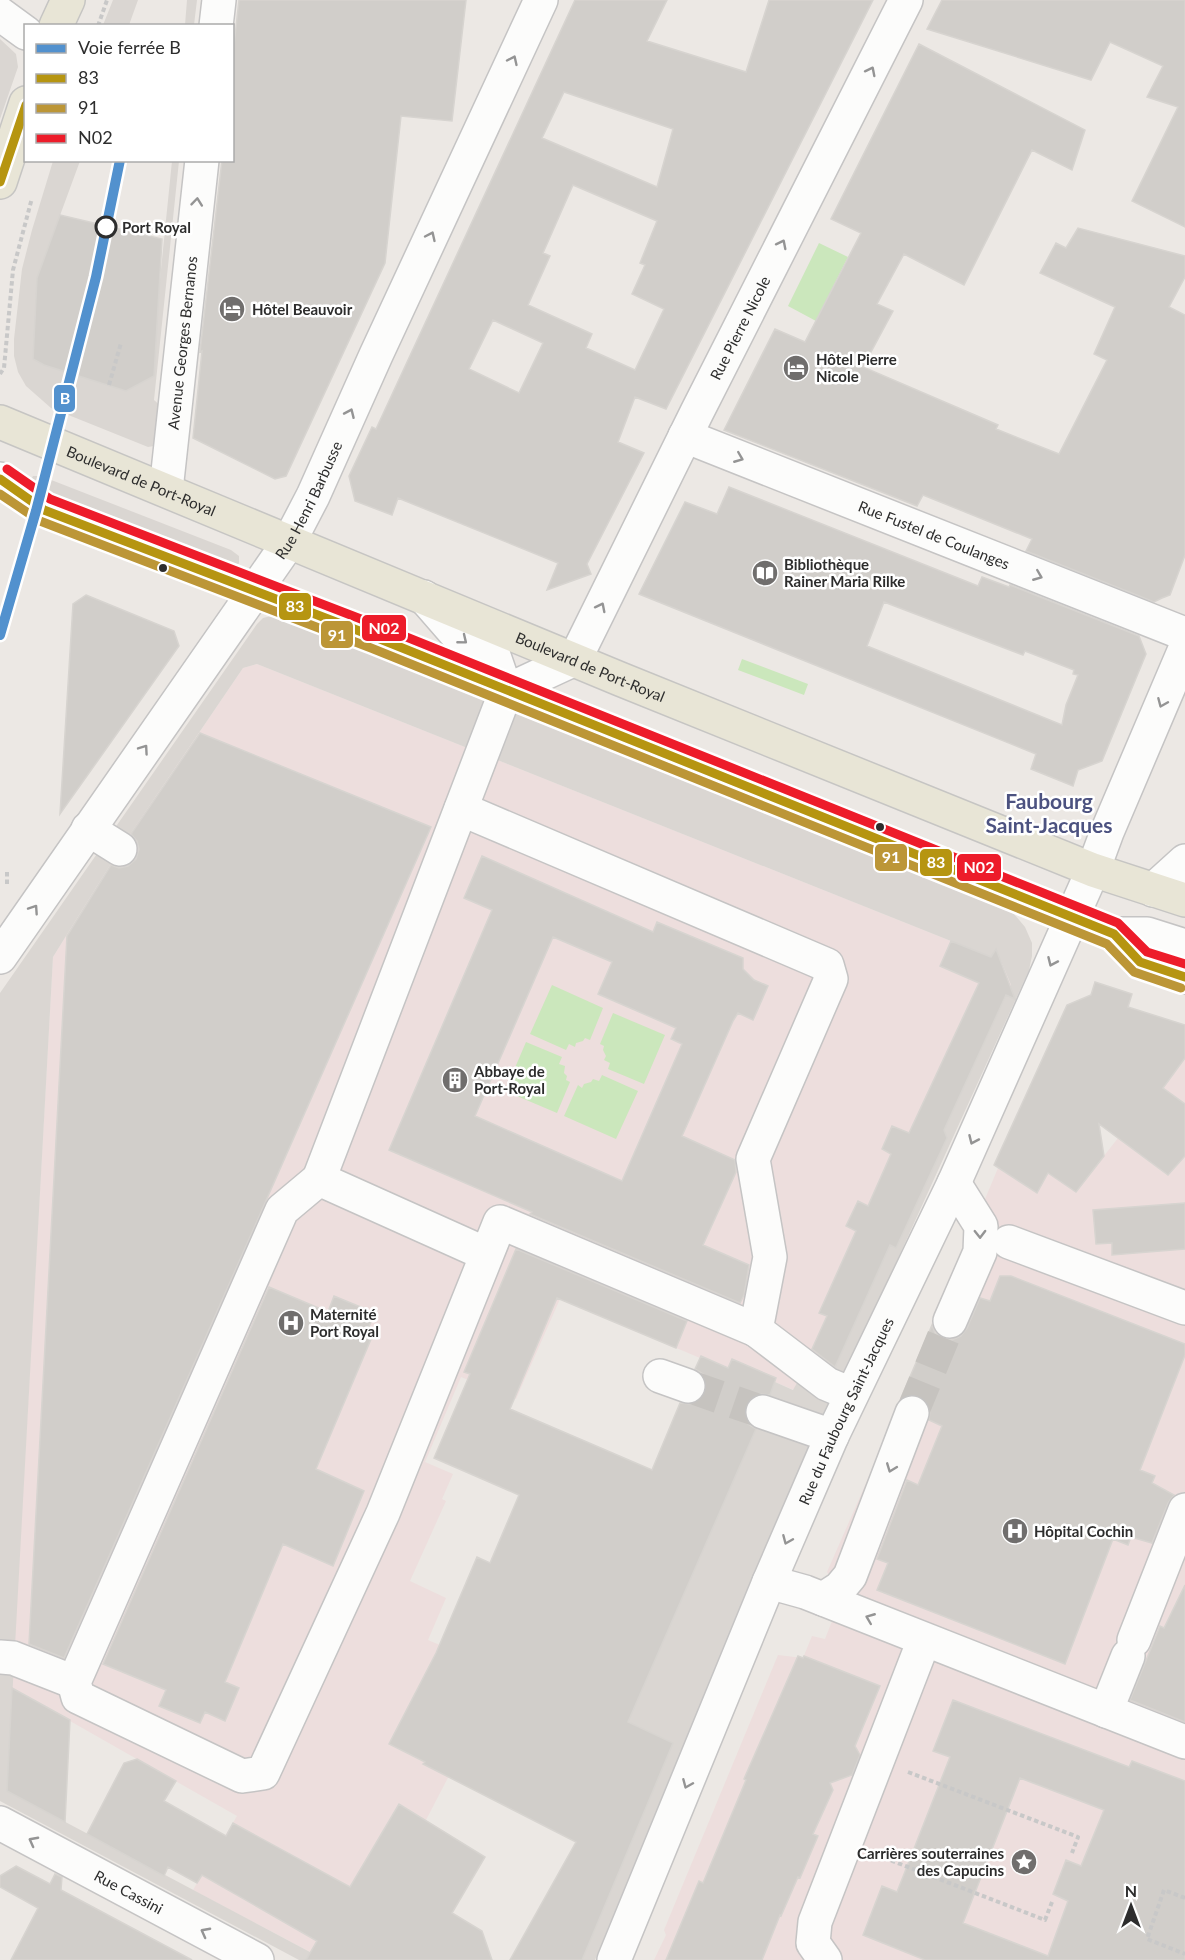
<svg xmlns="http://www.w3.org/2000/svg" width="1185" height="1960" viewBox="0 0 1185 1960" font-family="Lato,sans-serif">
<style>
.medical{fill:#eddedd}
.green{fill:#cbe7bc}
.plaza{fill:#dad6d2}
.building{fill:#d1ceca;stroke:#d7d4d0;stroke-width:1.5;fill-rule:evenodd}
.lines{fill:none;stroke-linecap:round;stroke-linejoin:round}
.minor-tunnel{stroke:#c6c3bf;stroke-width:33;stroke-dasharray:33 16;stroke-linecap:butt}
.minor-casing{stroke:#c5c4c4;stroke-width:36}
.major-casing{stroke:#c6c5c3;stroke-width:36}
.path{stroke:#c8c8c8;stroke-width:4;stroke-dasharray:4.5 3;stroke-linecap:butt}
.minor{stroke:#fcfcfb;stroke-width:33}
.major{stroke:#e8e5d6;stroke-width:33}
.bus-1-casing{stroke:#fff;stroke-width:14}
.bus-2-casing{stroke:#fff;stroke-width:14}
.bus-3-casing{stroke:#fff;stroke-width:14}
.bus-1{stroke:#b69511;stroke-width:9}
.bus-2{stroke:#bc9637;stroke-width:9}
.bus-3{stroke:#ed1c2a;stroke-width:9}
.rail-1-casing{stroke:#fff;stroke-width:15}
.rail-1{stroke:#5291ce;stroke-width:10}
.oneway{stroke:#949494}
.stop-dot{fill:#fff;stroke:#2d2d2d;stroke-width:3}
.bus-dot{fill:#2d2d2d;stroke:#fff;stroke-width:2}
.labels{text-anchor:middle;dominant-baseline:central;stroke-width:5;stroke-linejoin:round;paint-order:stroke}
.stop-label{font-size:15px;font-weight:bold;fill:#2d2d2d;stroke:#fff;text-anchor:start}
.poi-label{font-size:15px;font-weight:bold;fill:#2d2d2d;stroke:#fff;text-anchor:start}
.street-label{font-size:15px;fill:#2d2d2d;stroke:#fff}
.district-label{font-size:21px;font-weight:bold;fill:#4c5280;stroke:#fff}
.line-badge{stroke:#fff;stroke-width:2}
.badge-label{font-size:16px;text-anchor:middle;font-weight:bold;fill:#fff}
</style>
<rect width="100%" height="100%" fill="#ece8e4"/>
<path class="medical" d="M 257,664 L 1001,961 L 1011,985 L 944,1129 L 947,1138 L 896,1248 L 890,1246 L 822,1395 L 797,1382 L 794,1390 L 775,1382 L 776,1378 L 728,1368 L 702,1356 L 700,1358 L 560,1299 L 516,1399 L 461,1377 L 425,1462 L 453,1474 L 442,1499 L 446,1501 L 410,1581 L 446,1598 L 428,1640 L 503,1672 L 426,1820 L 485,1857 L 452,1912 L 470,1924 L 458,1944 L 352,1883 L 310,1952 L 193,1890 L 237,1816 L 12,1688 L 53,957 L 120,849 L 243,668 Z
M 1185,1057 L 1185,1104 L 1163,1088 Z
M 1118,1138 L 1167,1175 L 1185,1156 L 1185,1960 L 654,1960 L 666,1935 L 664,1930 L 778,1655 L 803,1658 L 812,1636 L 825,1639 L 843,1593 L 827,1572 L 874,1465 L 998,1168 L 1037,1193 L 1048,1173 L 1089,1175 Z"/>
<path class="green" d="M 819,243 L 848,257 L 816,321 L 788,306 Z
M 742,659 L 808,684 L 804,695 L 738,670 Z
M 552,985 L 603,1008 L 590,1040 L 585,1038 L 583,1041 L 576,1043 L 575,1047 L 569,1044 L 566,1050 L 530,1034 Z
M 613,1013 L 665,1035 L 644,1084 L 608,1069 L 610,1063 L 604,1060 L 606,1056 L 603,1050 L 604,1046 L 600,1044 Z
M 526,1042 L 562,1057 L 559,1064 L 565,1066 L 564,1073 L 567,1076 L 566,1080 L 570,1082 L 557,1113 L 505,1091 Z
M 602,1075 L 638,1091 L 616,1139 L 564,1116 L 578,1085 L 582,1088 L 584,1084 L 591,1082 L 593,1079 L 599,1081 Z"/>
<path class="plaza" d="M 113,0 L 138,0 L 129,25 L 103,25 Z
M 187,0 L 197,0 L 194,25 L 185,25 Z
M 0,39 L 16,54 L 18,67 L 0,119 Z
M 53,161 L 80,161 L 37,278 L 33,358 L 40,363 L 159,289 L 172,161 L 179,161 L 154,400 L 163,408 L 158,443 L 154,446 L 148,447 L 51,408 L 26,386 L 18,372 L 14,356 L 14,339 L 22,269 L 32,230 Z
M 33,476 L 41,476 L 231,550 L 239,556 L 239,563 L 237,566 L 233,566 L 49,495 L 30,482 Z
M 271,616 L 281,617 L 1001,906 L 1014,914 L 1025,927 L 1032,943 L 1032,956 L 1029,970 L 850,1364 L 694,1724 L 595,1960 L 582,1960 L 673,1743 L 628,1722 L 661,1646 L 775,1382 L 793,1390 L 798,1381 L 822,1394 L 890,1245 L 896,1248 L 947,1138 L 944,1130 L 1011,985 L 1001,961 L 257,664 L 243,668 L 120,849 L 53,957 L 7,1791 L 325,1960 L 299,1960 L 0,1801 L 0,993 L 257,624 L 263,618 Z"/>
<path class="building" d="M 239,0 L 466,0 L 452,121 L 401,116 L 385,263 L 286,476 L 275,479 L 193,438 L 202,351 L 200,352 L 222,160 L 232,160 L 232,63 Z
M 575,0 L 667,0 L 647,41 L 746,72 L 769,0 L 873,0 L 666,409 L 635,397 L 618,442 L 644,453 L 587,564 L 591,574 L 547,590 L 558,563 L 398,498 L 392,515 L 355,501 L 349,476 L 372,427 L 376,429 ZM 564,92 L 673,129 L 657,187 L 542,138 ZM 573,185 L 657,221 L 640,263 L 645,265 L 632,294 L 664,309 L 635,370 L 586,348 L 592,334 L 528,305 L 550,256 L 543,253 ZM 493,320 L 543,343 L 519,393 L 469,369 Z
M 942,0 L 1185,0 L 1185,227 L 1132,201 L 1178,107 L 1147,97 L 1163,66 L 1110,42 L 1091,80 L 927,29 Z
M 919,44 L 1085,130 L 1072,170 L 1032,150 L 964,285 L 904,254 L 877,304 L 893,311 L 863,367 L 998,425 L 996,429 L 1059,454 L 1107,360 L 1094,354 L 1115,307 L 1040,273 L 1056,243 L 1066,248 L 1078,228 L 1185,256 L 1185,277 L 1169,307 L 1185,315 L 1185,555 L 1170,595 L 1162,598 L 1154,602 L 1026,551 L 1032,539 L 923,495 L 917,506 L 724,430 L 775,329 L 805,342 L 861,233 L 831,219 Z
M 60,215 L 162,239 L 154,376 L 126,391 L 44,365 L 33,359 L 37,278 Z
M 729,487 L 978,586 L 982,577 L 1009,587 L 1010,585 L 1139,636 L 1146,654 L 1102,761 L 1078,770 L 1073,786 L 1031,769 L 1036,754 L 639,594 L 685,502 L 717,514 ZM 884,602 L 1023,655 L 1025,651 L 1074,670 L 1073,674 L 1078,675 L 1066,705 L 1062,725 L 867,646 Z
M 86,595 L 174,631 L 179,646 L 60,814 L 73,604 Z
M 200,733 L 431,827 L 64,1658 L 29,1644 L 67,936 L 111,865 L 119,868 L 128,866 L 136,859 L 139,849 L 137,841 L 131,834 Z
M 482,856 L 653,932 L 657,922 L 743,958 L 743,969 L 754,980 L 768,986 L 753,1020 L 738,1013 L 733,1021 L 682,1136 L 735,1160 L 736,1172 L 703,1245 L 749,1265 L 744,1295 L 740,1303 L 530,1214 L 532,1212 L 389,1150 L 492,910 L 464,898 ZM 553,937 L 612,962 L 598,994 L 676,1028 L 671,1039 L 682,1044 L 622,1181 L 475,1116 Z
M 951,941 L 991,957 L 996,949 L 1015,999 L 1006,995 L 944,1130 L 947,1138 L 896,1248 L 890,1245 L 835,1367 L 812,1349 L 827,1316 L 819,1313 L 856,1231 L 846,1226 L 858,1201 L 868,1206 L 891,1154 L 882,1149 L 892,1126 L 909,1133 L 979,983 L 940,966 Z
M 1095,982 L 1132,994 L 1128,1007 L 1185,1025 L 1185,1058 L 1163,1088 L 1185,1104 L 1185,1156 L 1168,1175 L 1099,1124 L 1104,1156 L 1076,1192 L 1048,1173 L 1037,1193 L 994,1165 L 1067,1005 L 1091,995 Z
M 1185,1203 L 1185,1249 L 1112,1255 L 1112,1243 L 1096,1244 L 1093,1210 Z
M 516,1249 L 687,1321 L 676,1348 L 557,1298 L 510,1409 L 652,1470 L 680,1403 L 692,1404 L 701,1400 L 705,1393 L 706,1382 L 703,1374 L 695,1369 L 701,1356 L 728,1368 L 732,1359 L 776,1378 L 770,1395 L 759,1394 L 751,1397 L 746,1405 L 745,1416 L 748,1424 L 756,1429 L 628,1722 L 673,1743 L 582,1960 L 510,1960 L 576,1842 L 423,1764 L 425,1762 L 389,1744 L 436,1653 L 477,1557 L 490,1563 L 519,1495 L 434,1458 L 470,1374 L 464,1372 Z
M 1000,1276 L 1011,1276 L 1185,1344 L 1185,1355 L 1140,1470 L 1155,1476 L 1152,1483 L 1174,1495 L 1168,1503 L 1152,1543 L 1131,1537 L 1128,1545 L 1113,1539 L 1065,1664 L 877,1590 L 888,1563 L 877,1559 L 907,1480 L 918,1485 L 942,1426 L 929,1420 L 930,1409 L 927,1402 L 919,1396 L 910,1394 L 901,1398 L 932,1325 L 935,1333 L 943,1338 L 952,1340 L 961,1336 L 967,1328 L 980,1298 L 990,1301 Z
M 269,1287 L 328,1312 L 334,1296 L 375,1313 L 368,1329 L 374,1332 L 316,1469 L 364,1491 L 333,1566 L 283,1544 L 225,1682 L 239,1688 L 225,1721 L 205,1712 L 200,1723 L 159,1706 L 166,1690 L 103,1664 Z
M 1185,1585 L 1185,1722 L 1130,1700 L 1160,1626 L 1164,1628 Z
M 798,1656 L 803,1658 L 804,1656 L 880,1686 L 855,1746 L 860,1755 L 852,1775 L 830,1783 L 833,1790 L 813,1834 L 818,1836 L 800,1878 L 798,1877 L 781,1916 L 780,1915 L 762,1960 L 666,1960 L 699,1881 L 703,1883 L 746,1780 L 744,1779 Z
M 12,1688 L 70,1720 L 65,1822 L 7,1791 Z
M 953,1700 L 1129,1767 L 1132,1761 L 1185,1781 L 1185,1960 L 925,1960 L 863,1935 L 882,1886 L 897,1892 L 950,1757 L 933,1751 ZM 1020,1778 L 1104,1810 L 1081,1866 L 1066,1860 L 1053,1894 L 1068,1901 L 1048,1956 L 963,1923 Z
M 137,1759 L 176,1781 L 164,1801 L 226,1836 L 233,1823 L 350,1887 L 399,1804 L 485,1857 L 452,1913 L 482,1931 L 492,1960 L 306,1960 L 317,1941 L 202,1875 L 197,1883 L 168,1867 L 164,1876 L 87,1834 L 124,1763 Z
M 16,1866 L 50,1884 L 55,1874 L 62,1877 L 61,1890 L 192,1960 L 11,1960 L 38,1908 L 0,1887 L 0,1876 Z"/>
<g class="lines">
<path class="minor-tunnel" d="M 688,1386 L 763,1412
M 912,1413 L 950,1321"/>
<defs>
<g id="minor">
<path d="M 0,14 L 26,33"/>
<path d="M 216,26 L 219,0"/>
<path id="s1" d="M 685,436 L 1185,634"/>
<path d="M 0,479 L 44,510 L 375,637 L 1114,934 L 1147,934 L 1185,946"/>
<path id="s2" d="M 166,490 L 202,160"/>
<path d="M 424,597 L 464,643 L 494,656 L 506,691 L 319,1179 L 486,1254"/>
<path id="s3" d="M 506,691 L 575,659 L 697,412 L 906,0"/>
<path d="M 461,809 L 827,965 L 831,979 L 753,1159 L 770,1257 L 756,1330 L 827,1384 L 851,1394"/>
<path d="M 88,829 L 120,849"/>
<path d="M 1153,890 L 1185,861"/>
<path d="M 1114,934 L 1140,962 L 1185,977"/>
<path id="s4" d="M 0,957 L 289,542 L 313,496 L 376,355 L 541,0"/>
<path d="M 319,1179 L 282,1210 L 74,1682 L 78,1697 L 242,1776 L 263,1773 L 383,1513 L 500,1222 L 756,1330"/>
<path d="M 1009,1242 L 1185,1308"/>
<path d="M 950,1321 L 980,1252 L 981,1226 L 954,1183"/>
<path d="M 660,1376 L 688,1386"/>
<path d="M 763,1412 L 832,1436"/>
<path d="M 769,1582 L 805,1592 L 1185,1742"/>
<path d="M 823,1599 L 840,1588 L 850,1576 L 912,1413"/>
<path d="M 1134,1640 L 1185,1510"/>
<path d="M 0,1657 L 13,1658 L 74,1682"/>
<path d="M 1106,1711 L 1128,1656"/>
<path id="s5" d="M 0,1823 L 257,1960"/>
<path id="s6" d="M 614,1960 L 769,1582 L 832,1436 L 954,1183 L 1093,870 L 1107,832 L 1185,649"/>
<path d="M 825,1960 L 813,1943 L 815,1922 L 924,1640"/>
</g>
<g id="major">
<path d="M 56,26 L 68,0"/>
<path d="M 0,182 L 26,103"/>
<path id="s7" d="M 0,422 L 620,679 L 1093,870 L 1185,900"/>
</g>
</defs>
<use href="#minor" class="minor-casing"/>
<use href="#major" class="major-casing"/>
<path class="path" d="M 98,26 L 107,0
M 0,374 L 4,368 L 13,270 L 32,198
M 109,385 L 121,343
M 7,884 L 7,870
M 908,1772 L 1078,1837 L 1072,1853
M 877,1855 L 1045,1920 L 1052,1902
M 1185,1898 L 1164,1890 L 1147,1939 L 1185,1954"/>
<use href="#minor" class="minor"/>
<use href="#major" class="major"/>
<defs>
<path id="bus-1" d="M 0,182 L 26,105
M 0,479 L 44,510 L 375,637 L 1114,934 L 1140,962 L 1185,977"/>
<path id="bus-2" d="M 0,494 L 40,521 L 371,648 L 1107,944 L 1134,972 L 1181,988"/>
<path id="bus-3" d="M 7,469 L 50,499 L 379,626 L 1118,923 L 1147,952 L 1185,964"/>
</defs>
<use href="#bus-1" class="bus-1-casing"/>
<use href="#bus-2" class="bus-2-casing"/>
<use href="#bus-3" class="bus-3-casing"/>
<use href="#bus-1" class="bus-1"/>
<use href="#bus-2" class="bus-2"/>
<use href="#bus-3" class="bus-3"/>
<defs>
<path id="rail-1" d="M 0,635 L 36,511 L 96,277 L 120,160"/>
</defs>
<use href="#rail-1" class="rail-1-casing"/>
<use href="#rail-1" class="rail-1"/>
</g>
<defs><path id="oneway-chevron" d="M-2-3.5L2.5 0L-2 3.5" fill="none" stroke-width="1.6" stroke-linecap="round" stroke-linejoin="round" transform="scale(1.5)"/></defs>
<g class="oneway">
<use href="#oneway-chevron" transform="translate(513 60) rotate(-65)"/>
<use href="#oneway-chevron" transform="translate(871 71) rotate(-63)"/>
<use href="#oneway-chevron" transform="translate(197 202) rotate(-84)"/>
<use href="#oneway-chevron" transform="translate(431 236) rotate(-65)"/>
<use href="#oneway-chevron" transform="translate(782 244) rotate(-63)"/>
<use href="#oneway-chevron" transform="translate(350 413) rotate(-66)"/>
<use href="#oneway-chevron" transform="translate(739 458) rotate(22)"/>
<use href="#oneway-chevron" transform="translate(1038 576) rotate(22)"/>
<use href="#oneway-chevron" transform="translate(601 607) rotate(-63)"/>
<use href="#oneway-chevron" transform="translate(463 640) rotate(39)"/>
<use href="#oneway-chevron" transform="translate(1162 703) rotate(113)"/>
<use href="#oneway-chevron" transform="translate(144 749) rotate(-55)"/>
<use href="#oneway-chevron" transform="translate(34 909) rotate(-56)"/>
<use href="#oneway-chevron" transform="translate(1052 962) rotate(114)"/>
<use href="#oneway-chevron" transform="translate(973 1140) rotate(114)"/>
<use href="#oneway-chevron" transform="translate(980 1234) rotate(89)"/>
<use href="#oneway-chevron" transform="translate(891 1468) rotate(111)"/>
<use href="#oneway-chevron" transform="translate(787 1540) rotate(113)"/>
<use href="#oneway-chevron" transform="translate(870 1618) rotate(-158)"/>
<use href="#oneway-chevron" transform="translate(687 1784) rotate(113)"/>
<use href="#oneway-chevron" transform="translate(33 1841) rotate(-152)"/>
<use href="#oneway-chevron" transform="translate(205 1932) rotate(-152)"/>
</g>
<defs>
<symbol id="hotel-disc" viewBox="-11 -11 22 22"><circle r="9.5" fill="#706e6d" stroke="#fff"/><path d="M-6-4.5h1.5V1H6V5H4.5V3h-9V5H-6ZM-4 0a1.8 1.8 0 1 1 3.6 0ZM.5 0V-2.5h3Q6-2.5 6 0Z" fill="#fff"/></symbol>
<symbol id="library-disc" viewBox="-11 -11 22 22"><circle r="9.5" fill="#706e6d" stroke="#fff"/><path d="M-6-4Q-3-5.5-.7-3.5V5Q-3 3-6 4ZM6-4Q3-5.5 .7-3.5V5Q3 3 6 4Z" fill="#fff"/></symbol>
<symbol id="building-disc" viewBox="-11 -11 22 22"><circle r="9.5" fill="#706e6d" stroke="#fff"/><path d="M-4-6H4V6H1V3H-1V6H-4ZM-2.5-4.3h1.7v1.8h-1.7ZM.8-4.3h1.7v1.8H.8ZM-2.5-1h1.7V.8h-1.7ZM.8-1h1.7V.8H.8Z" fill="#fff"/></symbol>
<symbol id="hospital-disc" viewBox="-11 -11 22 22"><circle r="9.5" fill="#706e6d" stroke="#fff"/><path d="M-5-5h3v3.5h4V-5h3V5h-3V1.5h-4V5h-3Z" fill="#fff"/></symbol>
<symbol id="sight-disc" viewBox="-11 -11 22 22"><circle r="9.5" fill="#706e6d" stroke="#fff"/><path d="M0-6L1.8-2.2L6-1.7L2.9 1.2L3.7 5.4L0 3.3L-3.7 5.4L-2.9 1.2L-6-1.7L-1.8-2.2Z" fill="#fff"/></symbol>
</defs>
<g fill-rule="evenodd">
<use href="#hotel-disc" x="217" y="294" width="30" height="30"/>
<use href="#hotel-disc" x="781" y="353" width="30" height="30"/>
<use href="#library-disc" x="750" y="558" width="30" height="30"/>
<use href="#building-disc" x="440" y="1065" width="30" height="30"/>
<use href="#hospital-disc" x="276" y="1308" width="30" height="30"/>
<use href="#hospital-disc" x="1000" y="1516" width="30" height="30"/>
<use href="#sight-disc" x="1009" y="1847" width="30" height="30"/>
</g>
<circle class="stop-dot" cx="106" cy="227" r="10"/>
<g class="bus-dot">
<circle cx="163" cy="568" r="5"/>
<circle cx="880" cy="827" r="5"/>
</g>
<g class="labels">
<g class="stop-label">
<text x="122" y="227">Port Royal</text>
</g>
<g class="poi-label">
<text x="252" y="309">Hôtel Beauvoir</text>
<text x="816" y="359">Hôtel Pierre<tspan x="816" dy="17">Nicole</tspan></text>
<text x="784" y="564">Bibliothèque<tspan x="784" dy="17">Rainer Maria Rilke</tspan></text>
<text x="474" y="1071">Abbaye de<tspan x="474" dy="17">Port-Royal</tspan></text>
<text x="310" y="1314">Maternité<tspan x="310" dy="17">Port Royal</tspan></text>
<text x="1034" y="1531">Hôpital Cochin</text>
<text x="1004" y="1853" text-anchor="end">Carrières souterraines<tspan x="1004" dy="17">des Capucins</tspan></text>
</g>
<g class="street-label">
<text stroke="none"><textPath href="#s3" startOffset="446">Rue Pierre Nicole</textPath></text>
<text stroke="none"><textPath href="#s2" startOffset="148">Avenue Georges Bernanos</textPath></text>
<text stroke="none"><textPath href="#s7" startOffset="153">Boulevard de Port-Royal</textPath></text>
<text stroke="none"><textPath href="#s4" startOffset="552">Rue Henri Barbusse</textPath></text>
<text stroke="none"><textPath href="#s1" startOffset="268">Rue Fustel de Coulanges</textPath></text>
<text stroke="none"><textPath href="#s7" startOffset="639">Boulevard de Port-Royal</textPath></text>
<text stroke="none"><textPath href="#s6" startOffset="596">Rue du Faubourg Saint-Jacques</textPath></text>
<text stroke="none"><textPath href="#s5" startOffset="146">Rue Cassini</textPath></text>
</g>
<g class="district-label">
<text x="1049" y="800">Faubourg<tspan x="1049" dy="24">Saint-Jacques</tspan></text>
</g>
</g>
<g class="line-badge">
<rect x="53" y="384" width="23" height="29" rx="6" fill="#5291ce"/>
<rect x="278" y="592" width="34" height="29" rx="6" fill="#b69511"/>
<rect x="361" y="614" width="46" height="28" rx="6" fill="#ed1c2a"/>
<rect x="320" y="620" width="34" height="29" rx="6" fill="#bc9637"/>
<rect x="874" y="843" width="34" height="29" rx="6" fill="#bc9637"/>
<rect x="919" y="848" width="34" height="29" rx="6" fill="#b69511"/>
<rect x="956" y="853" width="46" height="29" rx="6" fill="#ed1c2a"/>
</g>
<g class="badge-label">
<text x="65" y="404">B</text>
<text x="295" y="612">83</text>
<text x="384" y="634">N02</text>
<text x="337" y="641">91</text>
<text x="891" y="863">91</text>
<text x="936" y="868">83</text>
<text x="979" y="873">N02</text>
</g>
<rect x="24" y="24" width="210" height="138" fill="#ffffff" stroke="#ababab" stroke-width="1.5"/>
<rect x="36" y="44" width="30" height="9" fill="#5291ce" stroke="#ababab" stroke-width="1.5"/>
<text x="78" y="54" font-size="18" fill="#2d2d2d">Voie ferrée B</text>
<rect x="36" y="74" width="30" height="9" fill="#b69511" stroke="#ababab" stroke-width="1.5"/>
<text x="78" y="84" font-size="18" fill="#2d2d2d">83</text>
<rect x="36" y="104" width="30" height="9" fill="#bc9637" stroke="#ababab" stroke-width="1.5"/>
<text x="78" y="114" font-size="18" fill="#2d2d2d">91</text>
<rect x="36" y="134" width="30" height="9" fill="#ed1c2a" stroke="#ababab" stroke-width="1.5"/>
<text x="78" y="144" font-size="18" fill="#2d2d2d">N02</text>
<g transform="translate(1131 1906)" stroke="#ffffff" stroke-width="4.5" paint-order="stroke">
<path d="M0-4.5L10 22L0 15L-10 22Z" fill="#2d2d2d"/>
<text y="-9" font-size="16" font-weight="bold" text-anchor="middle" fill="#2d2d2d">N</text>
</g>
</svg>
